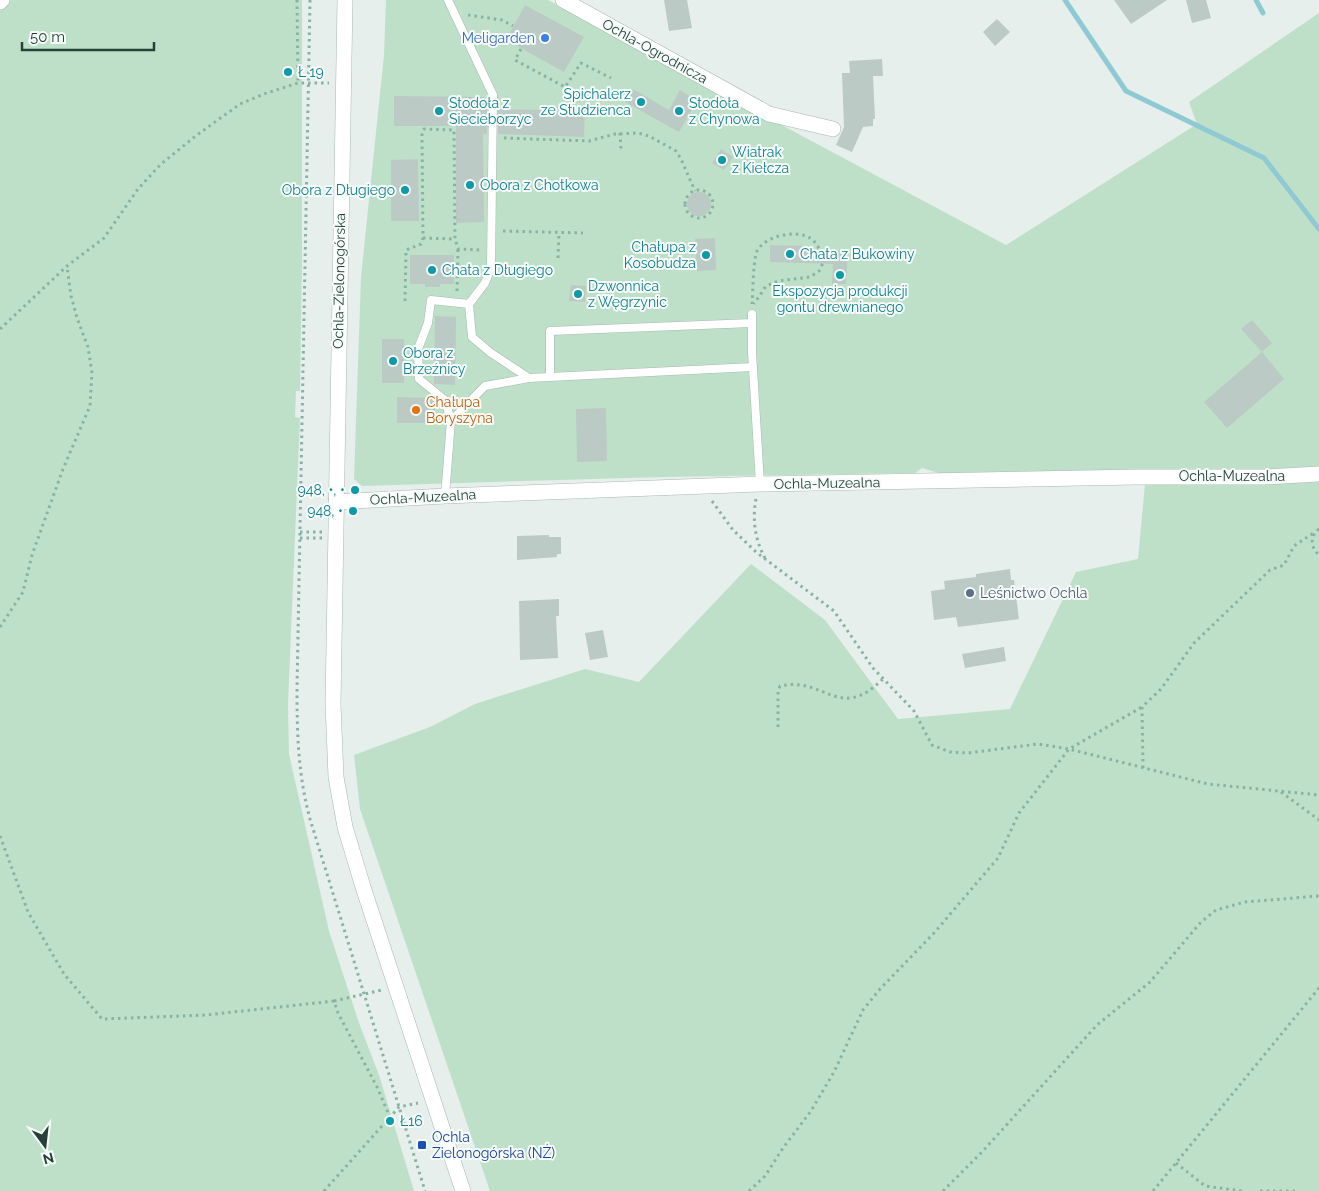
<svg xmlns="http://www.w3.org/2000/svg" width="1319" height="1191" viewBox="0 0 1319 1191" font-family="Raleway,sans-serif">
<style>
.green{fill:#bfe0c8}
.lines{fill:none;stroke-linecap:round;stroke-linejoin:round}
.stream{stroke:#8ec9d4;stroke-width:5}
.building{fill:#bbcac4}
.service-casing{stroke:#a8b8b2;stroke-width:9}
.minor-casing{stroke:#a8b8b2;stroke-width:16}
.tertiary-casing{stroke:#a8b8b2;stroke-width:16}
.path{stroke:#86b3a5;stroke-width:3;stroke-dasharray:2.5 4;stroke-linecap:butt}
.service{stroke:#fff;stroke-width:8}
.minor{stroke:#fff;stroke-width:15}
.tertiary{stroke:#fff;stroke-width:15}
.shop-dot{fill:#3f7fe0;stroke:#f7fbf9;stroke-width:2}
.culture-dot{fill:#0f9aa8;stroke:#f7fbf9;stroke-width:2}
.food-dot{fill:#e8710a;stroke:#f7fbf9;stroke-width:2}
.service-dot{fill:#5c6f8a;stroke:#f7fbf9;stroke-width:2}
.transit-dot{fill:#1a4fb4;stroke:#f7fbf9;stroke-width:2}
.labels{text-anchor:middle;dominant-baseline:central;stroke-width:4;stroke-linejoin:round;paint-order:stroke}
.shop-label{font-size:14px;fill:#366cbe;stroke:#f7fbf9;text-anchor:end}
.street-label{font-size:14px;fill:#24423a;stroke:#f7fbf9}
.culture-label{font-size:14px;fill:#0d838f;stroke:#f7fbf9;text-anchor:start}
.food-label{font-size:14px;fill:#c56008;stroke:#f7fbf9;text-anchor:start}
.service-label{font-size:14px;fill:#4e5e75;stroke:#f7fbf9;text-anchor:start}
.transit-label{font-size:14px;fill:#164399;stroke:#f7fbf9;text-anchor:start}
</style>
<rect width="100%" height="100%" fill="#e6efeb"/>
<path class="green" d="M 11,0 L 302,0 L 302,266 L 300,391 L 296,391 L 295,417 L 300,418 L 288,704 L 289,754 L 329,931 L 359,1023 L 379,1075 L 414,1191 L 0,1191 L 0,9 Z
M 386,0 L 548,0 L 1006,245 L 1197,124 L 1189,102 L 1319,13 L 1319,1191 L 490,1191 L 360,809 L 354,755 L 430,727 L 475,704 L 585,669 L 639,682 L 751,564 L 825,620 L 898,719 L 1010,709 L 1076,572 L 1138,559 L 1145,484 L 1164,485 L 1161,480 L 942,474 L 922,468 L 915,473 L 662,477 L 362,486 L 354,479 L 361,277 L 384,55 Z"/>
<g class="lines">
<path class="stream" d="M 1065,0 L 1126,91 L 1264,158 L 1319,229
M 1256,0 L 1263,13"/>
</g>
<path class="building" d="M 664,0 L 687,0 L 692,28 L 669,31 Z
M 1114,0 L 1167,0 L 1131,24 Z
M 1186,0 L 1206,0 L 1211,18 L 1192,23 Z
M 525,5 L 584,37 L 564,72 L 506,40 Z
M 997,19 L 1010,32 L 995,46 L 983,32 Z
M 882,59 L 883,76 L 873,76 L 875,119 L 873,119 L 873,126 L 863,127 L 852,152 L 836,145 L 844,127 L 842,73 L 850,73 L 849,61 Z
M 633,89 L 669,110 L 680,90 L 697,101 L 679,132 L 625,102 Z
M 394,96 L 484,97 L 484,109 L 487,109 L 487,134 L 483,134 L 484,222 L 456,223 L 456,126 L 394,126 Z
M 498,109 L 585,111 L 584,137 L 498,134 Z
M 721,149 L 733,157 L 724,170 L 712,163 Z
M 418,159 L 419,221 L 391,221 L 391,160 Z
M687 204a12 12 0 1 1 24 0a12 12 0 1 1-24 0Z
M 715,238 L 716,270 L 697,271 L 695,239 Z
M 770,245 L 810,246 L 810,249 L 848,251 L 846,284 L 832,284 L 833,264 L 770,262 Z
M 410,255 L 454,255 L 454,284 L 440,284 L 440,287 L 425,287 L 425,284 L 410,284 Z
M 571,285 L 586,286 L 585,302 L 569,301 Z
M 435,316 L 456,317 L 455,385 L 434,384 Z
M 1252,320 L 1272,343 L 1262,352 L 1241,329 Z
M 382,339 L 404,339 L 404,383 L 382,383 Z
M 1262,352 L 1284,379 L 1227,428 L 1204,402 Z
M 397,397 L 433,398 L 435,400 L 435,423 L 397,423 Z
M 606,408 L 607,461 L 577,462 L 576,409 Z
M 549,535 L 549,537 L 561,537 L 561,554 L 557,554 L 557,557 L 517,560 L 517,536 Z
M 1010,569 L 1011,580 L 1014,580 L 1019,619 L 958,627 L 956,617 L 934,620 L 931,591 L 945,589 L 944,581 L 976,577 L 976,574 Z
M 559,599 L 559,616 L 556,616 L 558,658 L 520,660 L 519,601 Z
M 603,630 L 608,657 L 590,660 L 585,633 Z
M 1004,647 L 1006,661 L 965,668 L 962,654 Z"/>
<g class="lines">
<defs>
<path id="service" d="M 448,0 L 493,95 L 491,268 L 485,283 L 469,304 L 472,337 L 491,353 L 529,378 L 485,386 L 451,421
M 752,314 L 752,352 L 760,484
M 550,377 L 550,331 L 752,323
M 529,378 L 753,367
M 445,496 L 451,421 L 445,400 L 419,379 L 418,349 L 428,323 L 431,300 L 469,304"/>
<path id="minor" d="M 563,0 L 769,114 L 833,129
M 0,2 L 2,0
M 336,502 L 445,496 L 760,484 L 1136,477 L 1265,477 L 1319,474"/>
<path id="tertiary" d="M 345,0 L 333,704 L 336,777 L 345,827 L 363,887 L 463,1191"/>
</defs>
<use href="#service" class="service-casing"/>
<use href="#minor" class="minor-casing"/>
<use href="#tertiary" class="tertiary-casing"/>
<path class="path" d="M 297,0 L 298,83
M 310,0 L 297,688 C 297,735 298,774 310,819 L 425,1191
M 468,15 L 502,20 L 513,26
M 521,49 L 515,60 L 565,87 L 581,63 L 611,78
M 620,133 L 621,150
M 504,138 L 589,141 L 615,134 L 638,133 L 649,136 L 676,151 L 681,159 L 695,191
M685 204a14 14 0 1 1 28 0a14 14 0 1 1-28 0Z
M 503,231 L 583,233
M 423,238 L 455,239
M 558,258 L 559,232
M 457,291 L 458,249
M 405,301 L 406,250 L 421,244 L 423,238 L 422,135 L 424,129 L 454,130 L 455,239 L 458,249 L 481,250
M 752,304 C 753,290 753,267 756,254 C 761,236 796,229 810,238 C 818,243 821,253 824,261 L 819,271 L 810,277 L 778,281 L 766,286 L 754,304
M 0,329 L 67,266 L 104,238 L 138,189 L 161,164 L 197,135 L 240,104 L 264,94 L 298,83 L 329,83
M 756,499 C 752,519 755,540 765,558
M 712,501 L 733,530 L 756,552 L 834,611 L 873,668 L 914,711 L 932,745 L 950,752 L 968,753 L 1038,744 L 1069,749 L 1208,784 L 1319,795
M 1319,529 C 1309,537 1311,548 1319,555
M 300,532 L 322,532
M 300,538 L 322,538
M 0,627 L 23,592 L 32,555 L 63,469 L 90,406 L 92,373 L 88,347 L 77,318 L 71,296 L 67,266
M 778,727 L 778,692 L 780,686 C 826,676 838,723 883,679
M 1143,768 L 1142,707 L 1161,689 L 1194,643 L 1270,570 L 1284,565 L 1294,546 L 1315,532
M 1281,792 L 1319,820
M 0,836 L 28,912 L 64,974 L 102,1019 L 206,1015 L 334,1001 L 338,1013 L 377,1087 L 390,1117
M 334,1001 L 382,990
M 1176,1163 L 1205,1186 L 1242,1191
M 324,1191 L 399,1107 L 418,1103
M 749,1191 L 765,1176 L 783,1148 L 811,1111 L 834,1072 L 863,1010 L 880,989 L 934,933 L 998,858 L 1019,813 L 1069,749 L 1142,707
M 943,1191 L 982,1152 L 1097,1025 L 1150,982 L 1201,922 L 1216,910 L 1245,902 L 1319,896
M 1153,1191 L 1319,988
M 1260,1191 L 1296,1191"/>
<use href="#service" class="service"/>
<use href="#minor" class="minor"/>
<use href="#tertiary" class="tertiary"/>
</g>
<circle class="shop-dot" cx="545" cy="38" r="5"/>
<g class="culture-dot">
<circle cx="288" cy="72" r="5"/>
<circle cx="641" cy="102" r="5"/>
<circle cx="439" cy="111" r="5"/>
<circle cx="679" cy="111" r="5"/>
<circle cx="722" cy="160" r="5"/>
<circle cx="470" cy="185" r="5"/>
<circle cx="405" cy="190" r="5"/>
<circle cx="790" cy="254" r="5"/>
<circle cx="706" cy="255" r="5"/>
<circle cx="432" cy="270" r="5"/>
<circle cx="840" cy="275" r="5"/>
<circle cx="578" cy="294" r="5"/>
<circle cx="393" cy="361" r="5"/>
<circle cx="355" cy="490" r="5"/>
<circle cx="353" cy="511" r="5"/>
<circle cx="390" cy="1121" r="5"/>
</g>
<circle class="food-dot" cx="416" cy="410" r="5"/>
<circle class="service-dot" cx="970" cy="593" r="5"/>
<rect class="transit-dot" x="417" y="1140" width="10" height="10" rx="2.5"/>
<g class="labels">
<g class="shop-label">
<text x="535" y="38">Meligarden</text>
</g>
<g class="street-label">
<text transform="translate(655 51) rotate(29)">Ochla-Ogrodnicza</text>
<text transform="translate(339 281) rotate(-89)">Ochla-Zielonogórska</text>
<text x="1232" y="476">Ochla-Muzealna</text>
<text transform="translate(827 483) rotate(-1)">Ochla-Muzealna</text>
<text transform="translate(423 497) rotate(-3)">Ochla-Muzealna</text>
</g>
<g class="culture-label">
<text x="298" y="72">Ł 19</text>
<text x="631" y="94" text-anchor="end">Spichalerz<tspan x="631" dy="16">ze Studzienca</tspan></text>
<text x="449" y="103">Stodoła z<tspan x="449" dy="16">Siecieborzyc</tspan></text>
<text x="689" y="103">Stodoła<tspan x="689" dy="16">z Chynowa</tspan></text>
<text x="732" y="152">Wiatrak<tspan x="732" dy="16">z Kiełcza</tspan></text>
<text x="480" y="185">Obora z Chotkowa</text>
<text x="395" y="190" text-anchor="end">Obora z Długiego</text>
<text x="696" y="247" text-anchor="end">Chałupa z<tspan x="696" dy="16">Kosobudza</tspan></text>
<text x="800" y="254">Chata z Bukowiny</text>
<text x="442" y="270">Chata z Długiego</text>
<text x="588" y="286">Dzwonnica<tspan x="588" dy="16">z Węgrzynic</tspan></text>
<text x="840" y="291" text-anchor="middle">Ekspozycja produkcji<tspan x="840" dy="16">gontu drewnianego</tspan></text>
<text x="403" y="353">Obora z<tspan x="403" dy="16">Brzeźnicy</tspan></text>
<text x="345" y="490" text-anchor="end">948, •, •</text>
<text x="343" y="511" text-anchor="end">948, •</text>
<text x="400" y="1121">Ł16</text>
</g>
<g class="food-label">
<text x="426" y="402">Chałupa<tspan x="426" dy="16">Boryszyna</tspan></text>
</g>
<g class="service-label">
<text x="980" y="593">Leśnictwo Ochla</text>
</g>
<g class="transit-label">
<text x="432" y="1137">Ochla<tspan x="432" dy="16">Zielonogórska (NŻ)</tspan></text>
</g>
</g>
<g transform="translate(45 1146) rotate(165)" stroke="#f7fbf9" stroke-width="4" paint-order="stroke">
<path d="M0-4L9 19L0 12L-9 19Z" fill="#24423a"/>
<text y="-8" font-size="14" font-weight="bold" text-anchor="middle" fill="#24423a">N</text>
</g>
<path d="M22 42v8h132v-8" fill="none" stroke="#24423a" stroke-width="2.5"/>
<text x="30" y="42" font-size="15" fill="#24423a" stroke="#f7fbf9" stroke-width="4" paint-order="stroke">50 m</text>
</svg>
